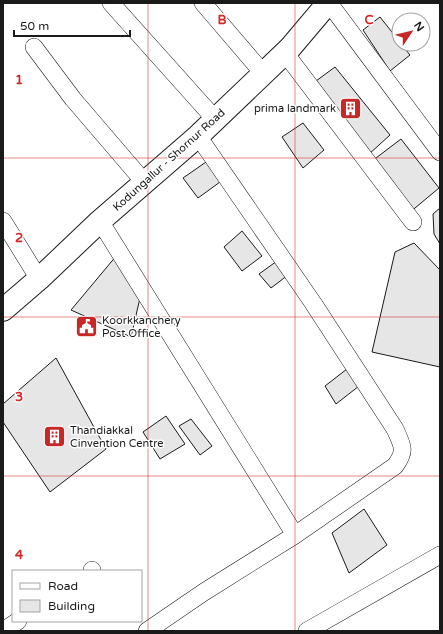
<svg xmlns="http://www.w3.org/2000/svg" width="443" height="634" viewBox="0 0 443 634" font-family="'Varela Round',sans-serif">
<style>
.building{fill:#e6e6e6;stroke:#1a1a1a}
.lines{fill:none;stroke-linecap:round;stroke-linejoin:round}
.minor-casing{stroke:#1a1a1a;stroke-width:18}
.major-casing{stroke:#1a1a1a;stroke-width:24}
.minor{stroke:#fff;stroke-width:17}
.major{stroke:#fff;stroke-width:22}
.grid{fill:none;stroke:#d62828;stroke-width:1;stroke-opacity:0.55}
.labels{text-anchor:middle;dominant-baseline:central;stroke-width:3;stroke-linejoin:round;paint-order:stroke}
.poi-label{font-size:11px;fill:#1a1a1a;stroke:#fff;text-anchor:start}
.street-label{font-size:11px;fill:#1a1a1a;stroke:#fff}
.grid-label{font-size:13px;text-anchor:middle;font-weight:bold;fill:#d62828;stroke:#fff;stroke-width:3;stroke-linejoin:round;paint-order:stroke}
</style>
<rect width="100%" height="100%" fill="#fff"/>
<path class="building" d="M 380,17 L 399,41 L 399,44 L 401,44 L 410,55 L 390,71 L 363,30 Z
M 335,67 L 390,135 L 368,155 L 316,81 Z
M 303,123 L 324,150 L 303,168 L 282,137 Z
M 401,139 L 439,188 L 409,213 L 372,161 Z
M 206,162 L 220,182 L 198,198 L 183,178 Z
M 440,208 L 440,244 L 434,234 L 433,214 Z
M 242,231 L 262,256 L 242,271 L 224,247 Z
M 414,243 L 440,270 L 440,367 L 372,352 L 395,252 Z
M 117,255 L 140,298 L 131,337 L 71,310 Z
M 277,261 L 288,275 L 271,288 L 259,274 Z
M 56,358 L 106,449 L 50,492 L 3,422 L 3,404 Z
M 347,369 L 359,386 L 336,404 L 325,386 Z
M 166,416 L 185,444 L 160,459 L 143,432 Z
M 191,419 L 212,446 L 200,455 L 179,426 Z
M 364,509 L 387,545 L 349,573 L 332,533 Z"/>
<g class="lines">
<defs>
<path id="minor" d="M 111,3 L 215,119
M 203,3 L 263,73
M 329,3 L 440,152
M 34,47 L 73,99 L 145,183
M 285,53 L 413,222
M 198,136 L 313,303 L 395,429 C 402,445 407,450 395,466 L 295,535
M 3,221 L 39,279
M 100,221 L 295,535 L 204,592 L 147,631
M 92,571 L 92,570
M 3,631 L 18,621
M 307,631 L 440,555"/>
<path id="major" d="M 3,310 L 39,279 L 100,221 L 198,136 L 290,48 L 328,3"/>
</defs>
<use href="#minor" class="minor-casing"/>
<use href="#major" class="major-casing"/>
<use href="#minor" class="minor"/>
<use href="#major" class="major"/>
</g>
<path class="grid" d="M 148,3 L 148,631M 295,3 L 295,631M 3,158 L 440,158M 3,317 L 440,317M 3,476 L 440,476"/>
<defs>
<symbol id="building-square" viewBox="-11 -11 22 22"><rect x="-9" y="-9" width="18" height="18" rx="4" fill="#c62828" stroke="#fff"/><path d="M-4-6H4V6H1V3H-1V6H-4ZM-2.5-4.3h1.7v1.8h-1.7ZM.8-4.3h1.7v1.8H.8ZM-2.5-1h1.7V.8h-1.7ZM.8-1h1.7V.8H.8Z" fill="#fff"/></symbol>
<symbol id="civic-square" viewBox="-11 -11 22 22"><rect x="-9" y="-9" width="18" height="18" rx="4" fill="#c62828" stroke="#fff"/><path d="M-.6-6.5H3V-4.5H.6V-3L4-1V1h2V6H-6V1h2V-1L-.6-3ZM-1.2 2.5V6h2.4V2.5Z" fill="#fff"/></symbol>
</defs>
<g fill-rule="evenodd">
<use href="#building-square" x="338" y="96" width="25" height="25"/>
<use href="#civic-square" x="74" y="314" width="25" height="25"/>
<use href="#building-square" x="42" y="424" width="25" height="25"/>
</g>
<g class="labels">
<g class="poi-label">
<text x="336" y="108" text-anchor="end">prima landmark</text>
<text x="102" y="320">Koorkkanchery<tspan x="102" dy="13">Post Office</tspan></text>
<text x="70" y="430">Thandiakkal<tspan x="70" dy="13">Cinvention Centre</tspan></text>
</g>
<g class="street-label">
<text transform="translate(169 160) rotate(-42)">Kodungallur - Shornur Road</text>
</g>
</g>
<g class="grid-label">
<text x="222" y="24">B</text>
<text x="369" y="24">C</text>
<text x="19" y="84">1</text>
<text x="19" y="242">2</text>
<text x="19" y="401">3</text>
<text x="19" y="559">4</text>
</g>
<rect width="443" height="634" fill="none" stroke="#1a1a1a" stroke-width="8"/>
<rect x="12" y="570" width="130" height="52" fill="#ffffff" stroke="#a3a3a3"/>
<rect x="20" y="583" width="20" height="6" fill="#ffffff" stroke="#a3a3a3"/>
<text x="48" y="590" font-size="12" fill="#1a1a1a">Road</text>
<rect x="20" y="600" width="20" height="12" fill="#e6e6e6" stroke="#a3a3a3"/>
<text x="48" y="610" font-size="12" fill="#1a1a1a">Building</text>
<g transform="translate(411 32) rotate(55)"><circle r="19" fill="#ffffff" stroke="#a3a3a3"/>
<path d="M0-3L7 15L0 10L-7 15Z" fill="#c62828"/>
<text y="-6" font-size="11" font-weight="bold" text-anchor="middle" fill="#1a1a1a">N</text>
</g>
<path d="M14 30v6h116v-6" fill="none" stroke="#1a1a1a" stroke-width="2"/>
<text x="20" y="30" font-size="12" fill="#1a1a1a" stroke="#ffffff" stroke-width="3" paint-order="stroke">50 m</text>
</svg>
